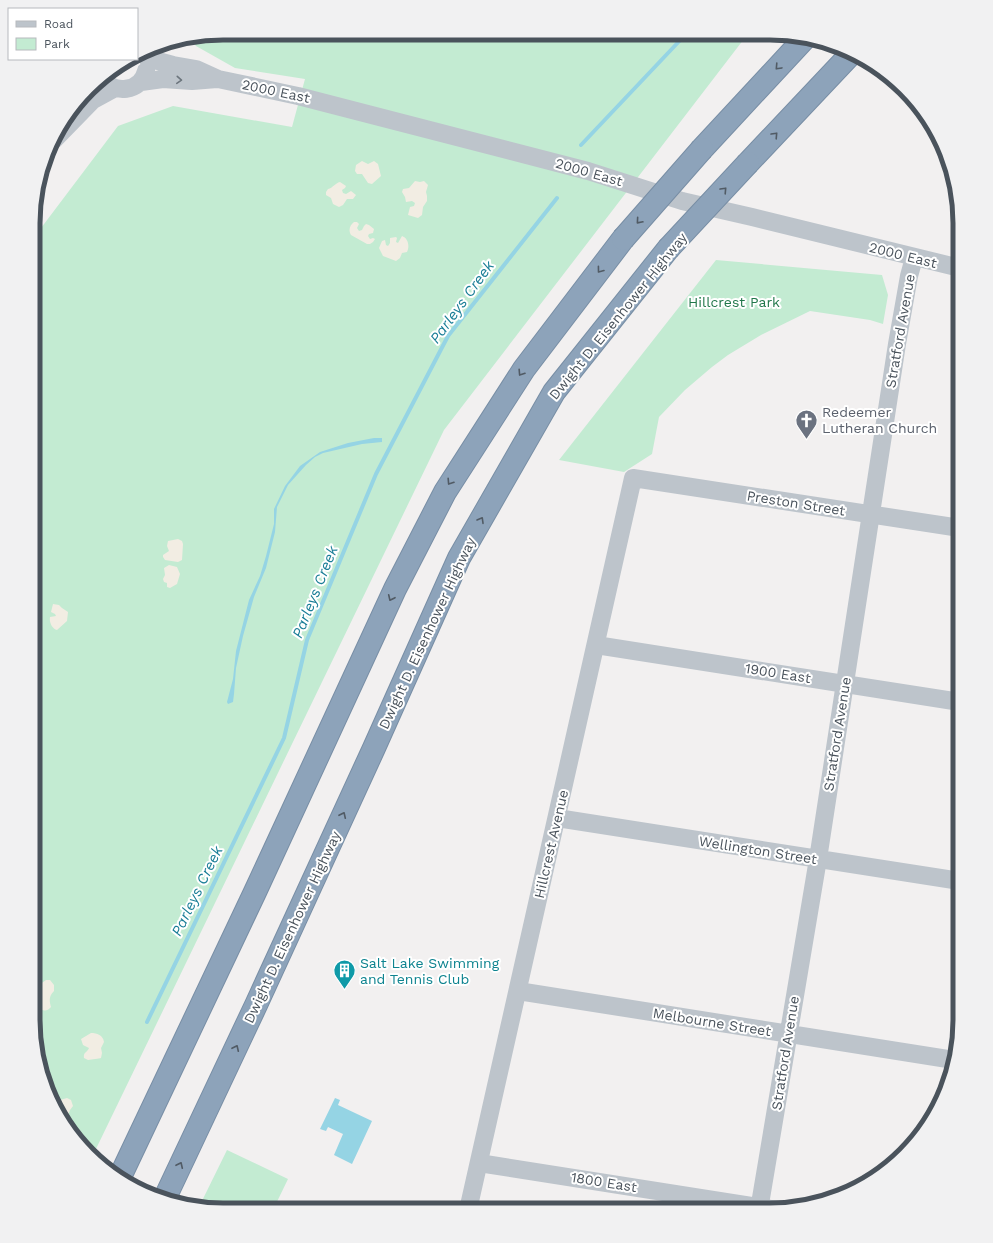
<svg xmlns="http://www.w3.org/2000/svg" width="993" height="1243" viewBox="0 0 993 1243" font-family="'Work Sans',sans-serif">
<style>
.green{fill:#c3ebd2}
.sand{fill:#f2ede3}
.water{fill:#95d4e4}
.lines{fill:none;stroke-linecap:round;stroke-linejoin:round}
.stream{stroke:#95d4e4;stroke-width:4}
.highway-casing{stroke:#788ea5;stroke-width:24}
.minor{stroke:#bdc4cb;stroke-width:18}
.highway{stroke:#8da3ba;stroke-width:22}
.highway-bridge-casing{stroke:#788ea5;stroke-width:24;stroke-linecap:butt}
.highway-bridge{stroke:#8da3ba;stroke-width:22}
.oneway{stroke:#515b65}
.oneway2{stroke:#6c757d}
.labels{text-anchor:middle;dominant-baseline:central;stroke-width:4;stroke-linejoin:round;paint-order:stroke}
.street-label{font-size:14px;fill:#4a535c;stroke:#fff}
.park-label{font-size:14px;fill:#21774a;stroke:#fff}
.worship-label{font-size:14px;fill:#5b616d;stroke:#fff;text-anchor:start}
.culture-label{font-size:14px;fill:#0d838f;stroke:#fff;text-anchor:start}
.water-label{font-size:15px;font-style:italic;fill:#1a7e97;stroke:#fff}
.rim{fill:none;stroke:#4a535c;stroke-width:5}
</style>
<rect width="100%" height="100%" fill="#f2f0f0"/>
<path class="green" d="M 223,33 L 747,35 L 444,430 L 94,1153 L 58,1115 L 40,1070 L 33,1021 L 35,236 L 118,126 L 173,106 L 292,127 L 305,79 L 235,68 L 196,46 L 190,38 Z
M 716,260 L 882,275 L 888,295 L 883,324 L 870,320 L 810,311 L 761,335 L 728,355 L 712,367 L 685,390 L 659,417 L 652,454 L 624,472 L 559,460 Z
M 227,1150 L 288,1179 L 273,1210 L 210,1210 L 199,1207 Z
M 285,1202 L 302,1210 L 282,1210 Z"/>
<path class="sand" d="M 362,161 L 368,164 L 374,161 L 378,164 L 381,176 L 372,184 L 368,183 L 362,174 L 357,174 L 355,171 L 356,165 Z
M 415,181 L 420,182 L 424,181 L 428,185 L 426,192 L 427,196 L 427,201 L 423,207 L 422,215 L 418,218 L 408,215 L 410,207 L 414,206 L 415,203 L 412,201 L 406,202 L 405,197 L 402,192 L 403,189 L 409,188 Z
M 340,182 L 346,186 L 345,188 L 342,190 L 343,193 L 346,194 L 351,191 L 356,195 L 353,199 L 347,199 L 343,205 L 339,207 L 333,204 L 331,198 L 326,195 L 326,192 L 328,189 C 333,188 335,183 340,182 Z
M 354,222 L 357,222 L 359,224 L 357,228 L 359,231 L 362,230 L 364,226 L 366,224 L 369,225 L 374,229 L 373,233 L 369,234 L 368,236 L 370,239 L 373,238 L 375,239 L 373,242 L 370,244 L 367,244 L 351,235 C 348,230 350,225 354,222 Z
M 402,236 C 408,238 410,246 407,252 L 402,253 L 400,258 L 396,261 L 383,256 L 379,248 L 382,241 L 385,240 L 386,245 L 388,246 L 390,243 L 390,238 L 396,237 L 397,238 L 396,242 L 398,243 Z
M 178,539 L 182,541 L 183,544 L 182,560 L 178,562 L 165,560 L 163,557 L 163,555 L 169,551 L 167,546 L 168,541 Z
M 169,565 L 177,567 L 180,574 L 177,584 L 170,588 L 167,587 L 167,583 L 164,582 L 163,579 L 165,575 L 164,568 Z
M 53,604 L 59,605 L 62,608 L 68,612 L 67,621 L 57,630 C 52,629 49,622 50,617 L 56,616 L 55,614 L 51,612 Z
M 34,642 L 39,643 L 42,648 L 40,652 L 34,654 Z
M 46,980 L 50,980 L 54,985 L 54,991 C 49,996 49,1000 51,1007 C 47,1012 43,1011 38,1008 L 39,1003 L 36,999 L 39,994 L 37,989 L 39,985 Z
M 91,1033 C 97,1033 103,1035 104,1042 L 101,1048 L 102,1053 L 101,1058 C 99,1059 92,1059 88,1060 L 84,1058 C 83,1052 87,1053 89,1048 L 83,1045 L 81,1039 Z
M 50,1095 L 60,1100 L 67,1098 L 71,1100 L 73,1106 L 70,1110 L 68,1115 L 67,1116 L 61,1112 L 58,1115 Z"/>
<path class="water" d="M 374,438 L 382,438 L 382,442 L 362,444 L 323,453 L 315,457 L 306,465 L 288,485 L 277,507 L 275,532 L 266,568 L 254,597 L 243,636 L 236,668 L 234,694 L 233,702 L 228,704 L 227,702 L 233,679 L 236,651 L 249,600 L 260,576 L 266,556 L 274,524 L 274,509 L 285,486 L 300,466 L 320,452 L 348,443 Z
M 335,1098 L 340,1100 L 338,1105 L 372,1121 L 352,1164 L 334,1155 L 343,1134 L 328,1127 L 326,1131 L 320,1129 Z"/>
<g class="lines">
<path class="stream" d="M 581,145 L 686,34
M 147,1022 L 284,738 L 307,640 L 376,474 L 448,336 L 557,198"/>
<defs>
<path id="highway" d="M 702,149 L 805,38
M 748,163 L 850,55
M 119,1179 L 255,892 L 395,589 L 445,492 L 524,369 L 623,239
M 164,1200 L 256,1005 L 374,748 L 459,558 L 554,392 L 668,249"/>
</defs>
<use href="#highway" class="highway-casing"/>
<path class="minor" d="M 147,58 L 173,65 L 196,69 L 218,79 L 298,96 L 588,171 L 682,201 L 752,217 L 960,268
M 102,78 C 113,95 141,92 146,71
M 141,82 L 163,79 L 192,81 L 217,79
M 54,140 L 93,100 L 115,88
M 596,645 L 960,702
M 557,818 L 960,881
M 518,991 L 954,1060
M 479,1163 L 777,1210
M 468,1210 L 633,478 L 960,528
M 759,1210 L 818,859 L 897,344 L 909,276 L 914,258"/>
<use href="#highway" class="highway"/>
<defs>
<path id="highway-bridge" d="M 623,239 L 702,149
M 668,249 L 748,163"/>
</defs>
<use href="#highway-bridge" class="highway-bridge-casing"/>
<use href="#highway-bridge" class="highway-bridge"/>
</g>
<defs><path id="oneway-chevron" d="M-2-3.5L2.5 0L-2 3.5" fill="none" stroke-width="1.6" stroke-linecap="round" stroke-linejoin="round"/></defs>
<g class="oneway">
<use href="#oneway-chevron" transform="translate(778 67) rotate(133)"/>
<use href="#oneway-chevron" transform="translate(775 135) rotate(-47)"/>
<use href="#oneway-chevron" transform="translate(724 190) rotate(-47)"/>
<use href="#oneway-chevron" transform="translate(639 221) rotate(131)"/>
<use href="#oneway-chevron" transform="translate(600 270) rotate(127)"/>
<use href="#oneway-chevron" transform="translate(521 373) rotate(123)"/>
<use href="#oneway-chevron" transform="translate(450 482) rotate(123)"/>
<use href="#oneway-chevron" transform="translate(481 520) rotate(-60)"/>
<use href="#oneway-chevron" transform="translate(391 598) rotate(115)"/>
<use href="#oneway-chevron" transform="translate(343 815) rotate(-65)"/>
<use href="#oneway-chevron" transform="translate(236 1048) rotate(-65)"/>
<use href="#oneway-chevron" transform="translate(180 1165) rotate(-65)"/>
</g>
<use class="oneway2" href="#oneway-chevron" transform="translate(179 80) rotate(4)"/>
<defs>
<symbol id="church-pin" viewBox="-11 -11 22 30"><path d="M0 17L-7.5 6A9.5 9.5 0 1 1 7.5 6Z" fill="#6b7280" stroke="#fff"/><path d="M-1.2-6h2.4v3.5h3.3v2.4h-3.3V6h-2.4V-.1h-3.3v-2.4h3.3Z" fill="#fff"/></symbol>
<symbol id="building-pin" viewBox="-11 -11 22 30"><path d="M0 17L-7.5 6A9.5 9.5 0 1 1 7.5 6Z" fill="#0f9aa8" stroke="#fff"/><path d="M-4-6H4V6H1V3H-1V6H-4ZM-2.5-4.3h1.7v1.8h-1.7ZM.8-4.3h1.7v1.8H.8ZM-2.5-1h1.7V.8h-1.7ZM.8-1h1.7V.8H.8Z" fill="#fff"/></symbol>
</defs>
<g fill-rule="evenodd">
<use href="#church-pin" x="794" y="408" width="25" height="34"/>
<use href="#building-pin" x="332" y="958" width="25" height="34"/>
</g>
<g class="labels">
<g class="street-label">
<text transform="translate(276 91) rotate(12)">2000 East</text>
<text transform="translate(589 172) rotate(16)">2000 East</text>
<text transform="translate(903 255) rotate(14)">2000 East</text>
<text transform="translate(618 316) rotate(-51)">Dwight D. Eisenhower Highway</text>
<text transform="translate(900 331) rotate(-80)">Stratford Avenue</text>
<text transform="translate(796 503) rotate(9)">Preston Street</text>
<text transform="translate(427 633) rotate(-65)">Dwight D. Eisenhower Highway</text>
<text transform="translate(778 673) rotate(9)">1900 East</text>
<text transform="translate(837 734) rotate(-81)">Stratford Avenue</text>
<text transform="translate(551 844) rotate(-77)">Hillcrest Avenue</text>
<text transform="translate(758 850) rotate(9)">Wellington Street</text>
<text transform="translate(292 927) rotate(-65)">Dwight D. Eisenhower Highway</text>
<text transform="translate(712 1022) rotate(9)">Melbourne Street</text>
<text transform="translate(785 1053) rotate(-81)">Stratford Avenue</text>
<text transform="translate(604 1182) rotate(9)">1800 East</text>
</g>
<g class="park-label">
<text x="734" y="302">Hillcrest Park</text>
</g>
<g class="worship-label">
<text x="822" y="412">Redeemer<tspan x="822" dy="16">Lutheran Church</tspan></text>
</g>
<g class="culture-label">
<text x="360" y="963">Salt Lake Swimming<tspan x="360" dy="16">and Tennis Club</tspan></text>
</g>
<g class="water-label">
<text transform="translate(462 302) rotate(-54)">Parleys Creek</text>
<text transform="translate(315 592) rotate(-68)">Parleys Creek</text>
<text transform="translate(197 891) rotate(-64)">Parleys Creek</text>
</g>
</g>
<path d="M0 0H993V1243H0ZM223 40H770A183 183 0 0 1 953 223V1020A183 183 0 0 1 770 1203H223A183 183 0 0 1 40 1020V223A183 183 0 0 1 223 40Z" fill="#f1f1f2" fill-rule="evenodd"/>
<path class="rim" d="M223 40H770A183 183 0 0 1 953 223V1020A183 183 0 0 1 770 1203H223A183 183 0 0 1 40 1020V223A183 183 0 0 1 223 40Z"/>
<rect x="8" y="8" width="130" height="52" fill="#ffffff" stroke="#b7babe"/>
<rect x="16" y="21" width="20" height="6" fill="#bdc4cb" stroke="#b7babe"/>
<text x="44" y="28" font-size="12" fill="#4a535c">Road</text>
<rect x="16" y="38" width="20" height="12" fill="#c3ebd2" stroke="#b7babe"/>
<text x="44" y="48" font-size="12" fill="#4a535c">Park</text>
</svg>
